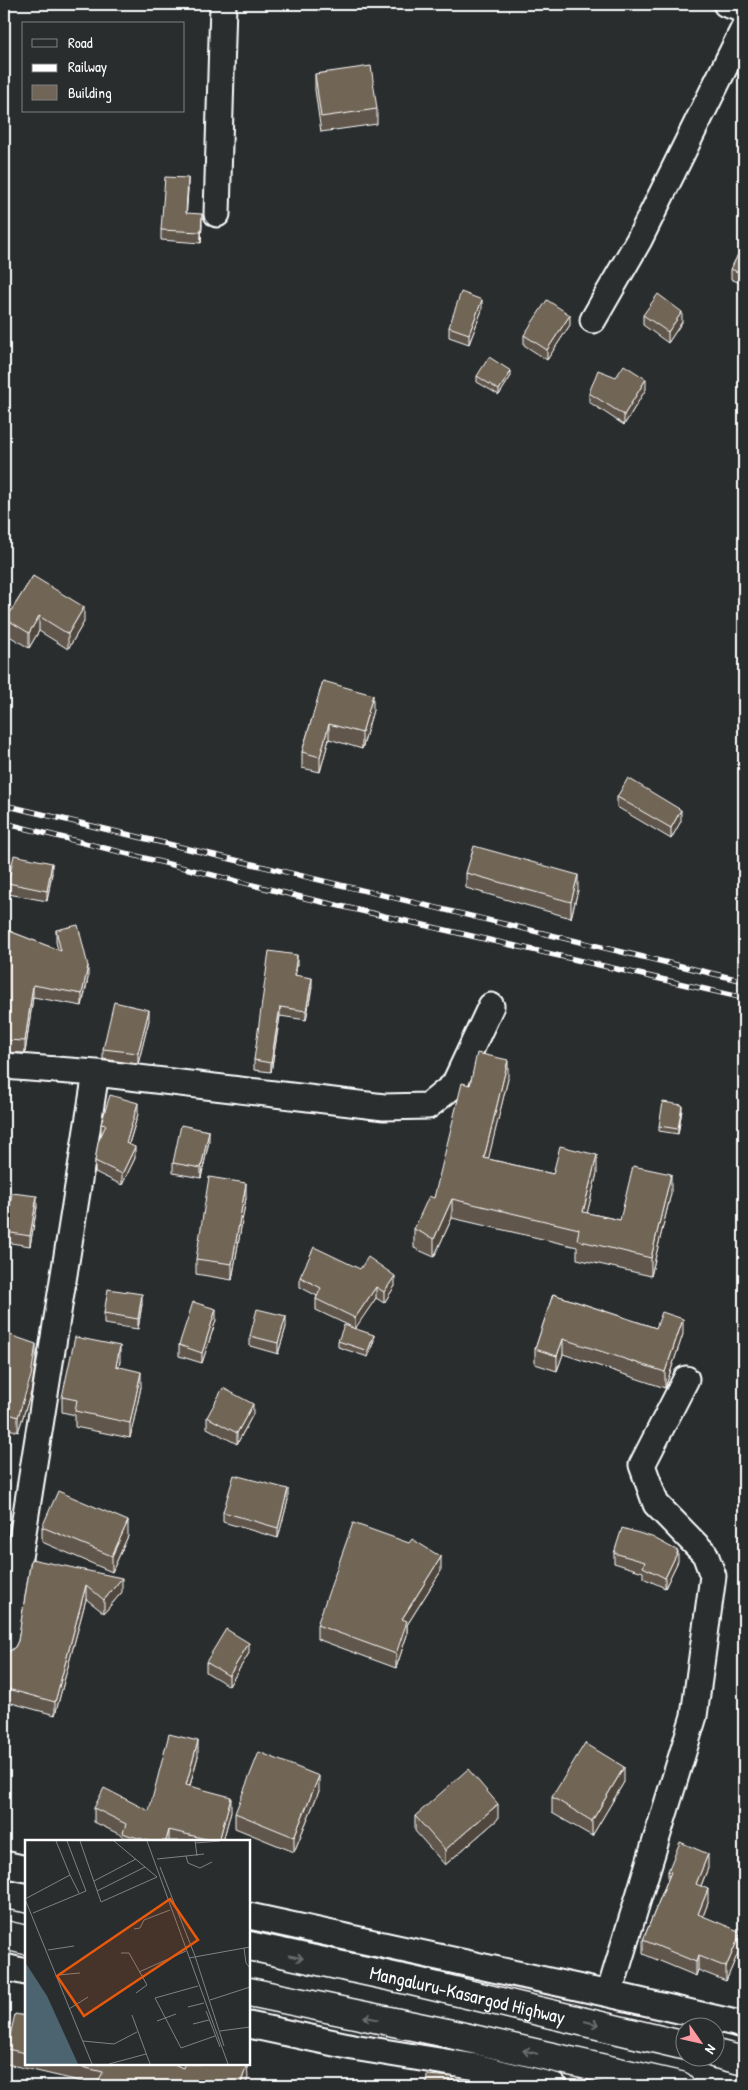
<svg xmlns="http://www.w3.org/2000/svg" width="748" height="2090" viewBox="0 0 748 2090" font-family="'Patrick Hand',sans-serif">
<style>
.lines{fill:none;stroke-linecap:round;stroke-linejoin:round}
.minor-casing{stroke:#fff;stroke-width:29}
.highway-casing{stroke:#fff;stroke-width:31}
.minor{stroke:#2a2d2e;stroke-width:25}
.highway{stroke:#2a2d2e;stroke-width:28}
.rail-casing{stroke:#fff;stroke-width:5.5}
.rail{stroke:#2a2d2e;stroke-width:4;stroke-dasharray:11;stroke-linecap:butt}
.wall{fill:#61574b;stroke:#fff}
.shaded-wall{fill:#4f473d;stroke:#fff}
.building{fill:#716557;stroke:#fff}
.oneway{stroke:#6a6c6d}
.labels{text-anchor:middle;dominant-baseline:central;stroke-width:4;stroke-linejoin:round;paint-order:stroke}
.street-label{font-size:19px;fill:#fff;stroke:#2a2d2e}
.inset-road{fill:none;stroke:#7f8182;stroke-width:1}
.view{fill:#e8590c;fill-opacity:0.15;stroke:#e8590c;stroke-width:2.5}
.inset-edge{fill:none;stroke:#fff;stroke-width:2.5}
</style>
<rect width="100%" height="100%" fill="#2a2d2e"/>
<filter id="ink" filterUnits="userSpaceOnUse"><feTurbulence type="fractalNoise" baseFrequency=".02" numOctaves="2"/><feDisplacementMap in="SourceGraphic" scale="10" xChannelSelector="R" yChannelSelector="G"/><feConvolveMatrix kernelMatrix="1 2 1 2 8 2 1 2 1" color-interpolation-filters="sRGB"/></filter>
<g filter="url(#ink)">
<g class="lines">
<defs>
<path id="minor" d="M 726,4 L 744,10
M 217,214 L 223,4
M 593,320 L 639,240 L 744,28
M 4,1066 L 96,1073 L 384,1107 L 428,1106 L 454,1085 L 491,1006
M 4,1652 L 96,1073
M 4,1864 L 26,1869
M 249,1916 L 609,1994 L 744,2025
M 4,1967 L 26,1972
M 609,1994 L 694,1716 L 713,1576 L 705,1554 L 656,1504 L 642,1465 L 686,1379
M 249,2025 L 353,2047 L 476,2067 L 554,2086"/>
<g id="highway">
<path d="M 4,1894 L 26,1898"/>
<path d="M 4,1935 L 26,1940"/>
<path id="s1" d="M 249,1946 L 412,1981 L 686,2046"/>
<path d="M 249,1992 L 442,2032 L 680,2086"/>
<path d="M 716,2054 L 744,2061"/>
</g>
</defs>
<use href="#minor" class="minor-casing"/>
<use href="#highway" class="highway-casing"/>
<use href="#minor" class="minor"/>
<use href="#highway" class="highway"/>
<defs>
<path id="rail" d="M 4,805 L 744,981
M 4,823 L 305,898 L 744,998"/>
</defs>
<use href="#rail" class="rail-casing"/>
<use href="#rail" class="rail"/>
</g>
<path class="wall" d="M 315,74 L 377,109 L 377,124 L 321,132 L 315,90 Z
M 188,189 L 186,213 L 202,224 L 201,243 L 161,240 L 161,230 Z
M 744,242 L 744,285 L 731,279 L 731,269 Z
M 482,310 L 469,344 L 449,337 L 449,327 Z
M 643,315 L 682,322 L 668,343 L 643,325 Z
M 570,325 L 547,360 L 524,345 L 524,335 Z
M 477,376 L 511,376 L 499,395 L 477,382 Z
M 646,389 L 624,425 L 589,402 L 589,393 Z
M 33,576 L 84,622 L 68,649 L 39,631 L 29,648 L 6,634 L 6,619 Z
M 323,681 L 373,710 L 362,749 L 329,739 L 320,772 L 302,768 L 302,752 Z
M 617,797 L 681,821 L 671,839 L 617,807 Z
M 52,873 L 47,901 L 8,894 L 8,883 Z
M 466,873 L 578,890 L 571,918 L 466,888 Z
M 4,929 L 58,950 L 56,942 L 56,930 L 88,978 L 82,1006 L 33,997 L 25,1053 L 4,1052 Z
M 297,965 L 295,976 L 312,987 L 306,1020 L 280,1016 L 271,1072 L 254,1070 L 254,1060 Z
M 149,1020 L 138,1064 L 103,1059 L 103,1049 Z
M 508,1079 L 488,1159 L 553,1174 L 597,1173 L 587,1213 L 620,1220 L 671,1193 L 651,1276 L 577,1259 L 577,1247 L 452,1218 L 434,1257 L 414,1248 L 414,1229 L 434,1198 L 470,1085 Z
M 682,1110 L 678,1134 L 659,1131 L 659,1126 Z
M 138,1114 L 129,1144 L 135,1158 L 122,1185 L 95,1172 L 95,1161 L 101,1134 L 101,1124 Z
M 209,1141 L 201,1178 L 173,1173 L 173,1163 Z
M 246,1198 L 232,1280 L 196,1274 L 196,1259 Z
M 37,1207 L 30,1246 L 5,1242 L 5,1232 Z
M 300,1277 L 395,1286 L 384,1303 L 376,1298 L 355,1328 L 374,1340 L 368,1357 L 338,1347 L 338,1341 L 352,1327 L 316,1310 L 316,1299 L 317,1296 L 300,1287 Z
M 553,1294 L 656,1328 L 683,1334 L 665,1388 L 563,1354 L 557,1371 L 535,1364 L 535,1349 Z
M 142,1304 L 138,1329 L 104,1324 L 104,1313 Z
M 216,1320 L 202,1363 L 179,1356 L 179,1345 Z
M 286,1327 L 278,1354 L 250,1346 L 250,1336 Z
M 4,1333 L 36,1359 L 31,1392 L 18,1432 L 4,1427 Z
M 120,1361 L 119,1367 L 141,1387 L 130,1438 L 75,1427 L 75,1415 L 62,1412 L 62,1397 Z
M 253,1414 L 237,1444 L 207,1428 L 207,1417 Z
M 288,1500 L 278,1538 L 223,1522 L 223,1512 Z
M 42,1527 L 128,1536 L 112,1572 L 42,1542 Z
M 614,1553 L 678,1561 L 665,1588 L 643,1578 L 643,1572 L 614,1563 Z
M 31,1559 L 122,1592 L 104,1613 L 86,1599 L 55,1715 L 4,1701 L 4,1652 L 10,1651 L 15,1647 L 18,1641 Z
M 441,1571 L 407,1625 L 407,1635 L 396,1668 L 317,1639 L 317,1625 Z
M 249,1653 L 229,1686 L 206,1672 L 206,1662 Z
M 198,1756 L 190,1786 L 231,1811 L 223,1841 L 123,1841 L 123,1836 L 94,1822 L 94,1808 L 149,1811 Z
M 624,1782 L 592,1836 L 552,1813 L 552,1797 Z
M 319,1791 L 294,1852 L 235,1828 L 235,1813 Z
M 415,1816 L 498,1819 L 445,1865 L 415,1831 Z
M 708,1868 L 701,1886 L 708,1903 L 703,1916 L 741,1946 L 726,1981 L 698,1970 L 696,1976 L 643,1954 L 643,1940 L 668,1879 L 668,1871 Z
M 26,2016 L 26,2064 L 174,2064 L 183,2068 L 248,2078 L 96,2085 L 7,2064 L 7,2049 Z"/>
<path class="shaded-wall" d="M 188,178 L 188,189 L 186,223 L 186,213 Z
M 202,214 L 202,224 L 201,243 L 201,232 Z
M 482,300 L 482,310 L 469,344 L 469,334 Z
M 682,312 L 682,322 L 668,343 L 668,332 Z
M 570,315 L 570,325 L 547,360 L 547,350 Z
M 511,371 L 511,376 L 499,395 L 499,390 Z
M 646,379 L 646,389 L 624,425 L 624,415 Z
M 84,607 L 84,622 L 68,649 L 68,634 Z
M 39,616 L 39,631 L 29,648 L 29,633 Z
M 373,695 L 373,710 L 362,749 L 362,733 Z
M 329,724 L 329,739 L 320,772 L 320,757 Z
M 681,810 L 681,821 L 671,839 L 671,828 Z
M 52,863 L 52,873 L 47,901 L 47,891 Z
M 578,875 L 578,890 L 571,918 L 571,902 Z
M 297,955 L 297,965 L 294,985 L 294,975 Z
M 88,966 L 88,978 L 82,1006 L 82,994 Z
M 312,978 L 312,987 L 306,1020 L 306,1011 Z
M 33,985 L 33,997 L 25,1053 L 25,1041 Z
M 280,1007 L 280,1016 L 271,1072 L 271,1063 Z
M 149,1010 L 149,1020 L 138,1064 L 138,1053 Z
M 5,1039 L 5,1052 L 4,1052 L 4,1040 Z
M 508,1060 L 508,1079 L 484,1177 L 484,1158 Z
M 138,1103 L 138,1114 L 126,1153 L 126,1143 Z
M 682,1105 L 682,1110 L 678,1134 L 678,1129 Z
M 209,1131 L 209,1141 L 201,1178 L 201,1168 Z
M 135,1147 L 135,1158 L 122,1185 L 122,1174 Z
M 597,1155 L 597,1173 L 583,1230 L 583,1212 Z
M 671,1174 L 671,1193 L 651,1276 L 651,1258 Z
M 246,1183 L 246,1198 L 232,1280 L 232,1264 Z
M 37,1196 L 37,1207 L 30,1246 L 30,1236 Z
M 452,1199 L 452,1218 L 434,1257 L 434,1239 Z
M 395,1276 L 395,1286 L 384,1303 L 384,1292 Z
M 376,1287 L 376,1298 L 355,1329 L 355,1318 Z
M 142,1294 L 142,1304 L 138,1329 L 138,1319 Z
M 216,1309 L 216,1320 L 202,1363 L 202,1353 Z
M 286,1316 L 286,1327 L 278,1354 L 278,1343 Z
M 683,1319 L 683,1334 L 665,1388 L 665,1372 Z
M 374,1335 L 374,1340 L 368,1357 L 368,1351 Z
M 563,1339 L 563,1354 L 557,1371 L 557,1356 Z
M 36,1344 L 36,1359 L 31,1392 L 18,1432 L 18,1417 Z
M 120,1346 L 120,1361 L 116,1381 L 116,1366 Z
M 141,1372 L 141,1387 L 130,1438 L 130,1423 Z
M 253,1404 L 253,1414 L 237,1444 L 237,1433 Z
M 288,1489 L 288,1500 L 278,1538 L 278,1528 Z
M 128,1521 L 128,1536 L 112,1572 L 112,1556 Z
M 8,1523 L 8,1537 L 4,1562 L 4,1548 Z
M 678,1551 L 678,1561 L 665,1588 L 665,1578 Z
M 441,1557 L 441,1571 L 407,1625 L 407,1635 L 396,1668 L 396,1654 L 402,1619 Z
M 122,1578 L 122,1592 L 104,1613 L 104,1600 Z
M 86,1585 L 86,1599 L 55,1715 L 55,1702 Z
M 249,1643 L 249,1653 L 229,1686 L 229,1676 Z
M 198,1741 L 198,1756 L 186,1799 L 186,1785 Z
M 624,1767 L 624,1782 L 592,1836 L 592,1821 Z
M 319,1776 L 319,1791 L 294,1852 L 294,1837 Z
M 231,1797 L 231,1811 L 223,1841 L 219,1841 Z
M 498,1804 L 498,1819 L 445,1865 L 445,1850 Z
M 169,1830 L 169,1841 L 166,1841 Z
M 708,1854 L 708,1868 L 696,1898 L 696,1884 Z
M 708,1889 L 708,1903 L 698,1929 L 698,1914 Z
M 741,1932 L 741,1946 L 726,1981 L 726,1967 Z
M 698,1956 L 698,1970 L 696,1976 L 696,1962 Z
M 247,2064 L 248,2078 L 245,2086 L 240,2086 Z"/>
<path class="building" d="M 371,66 L 377,109 L 321,117 L 315,74 Z
M 165,177 L 188,178 L 186,213 L 202,214 L 201,232 L 161,230 Z
M 744,242 L 744,275 L 731,269 Z
M 461,292 L 482,300 L 469,334 L 449,327 Z
M 658,294 L 682,312 L 668,332 L 643,315 Z
M 547,300 L 570,315 L 547,350 L 524,335 Z
M 489,357 L 511,371 L 499,390 L 477,376 Z
M 624,365 L 646,379 L 624,415 L 589,393 L 598,370 L 616,377 Z
M 33,576 L 84,607 L 68,634 L 39,616 L 29,633 L 6,619 Z
M 323,681 L 373,695 L 362,733 L 329,724 L 320,757 L 302,752 Z
M 628,778 L 681,810 L 671,828 L 617,797 Z
M 474,846 L 578,875 L 571,902 L 466,873 Z
M 14,855 L 52,863 L 47,891 L 8,883 Z
M 78,925 L 88,966 L 82,994 L 33,985 L 25,1041 L 4,1040 L 4,929 L 61,951 L 56,930 Z
M 269,951 L 297,955 L 294,975 L 312,978 L 306,1011 L 280,1007 L 271,1063 L 254,1060 Z
M 114,1002 L 149,1010 L 138,1053 L 103,1049 Z
M 477,1053 L 508,1060 L 484,1158 L 553,1174 L 560,1146 L 597,1155 L 583,1212 L 620,1220 L 633,1166 L 671,1174 L 651,1258 L 577,1240 L 579,1229 L 452,1199 L 434,1239 L 414,1229 L 429,1196 L 434,1198 L 462,1083 L 470,1085 Z
M 110,1095 L 138,1103 L 126,1143 L 135,1147 L 122,1174 L 95,1161 L 98,1142 L 106,1125 L 101,1124 Z
M 663,1102 L 682,1105 L 678,1129 L 659,1126 Z
M 181,1125 L 209,1131 L 201,1168 L 173,1163 Z
M 209,1177 L 246,1183 L 232,1264 L 196,1259 Z
M 12,1193 L 37,1196 L 30,1236 L 5,1232 Z
M 314,1247 L 360,1269 L 368,1257 L 395,1276 L 384,1292 L 376,1287 L 355,1318 L 316,1299 L 321,1288 L 300,1277 Z
M 108,1289 L 142,1294 L 138,1319 L 104,1313 Z
M 553,1294 L 656,1328 L 662,1312 L 683,1319 L 665,1372 L 563,1339 L 557,1356 L 535,1349 Z
M 193,1302 L 216,1309 L 202,1353 L 179,1345 Z
M 257,1309 L 286,1316 L 278,1343 L 250,1336 Z
M 344,1325 L 374,1335 L 368,1351 L 338,1341 Z
M 4,1333 L 36,1344 L 31,1376 L 18,1417 L 4,1412 Z
M 75,1337 L 120,1346 L 116,1366 L 141,1372 L 130,1423 L 75,1411 L 77,1400 L 62,1397 Z
M 223,1388 L 253,1404 L 237,1433 L 207,1417 Z
M 234,1475 L 288,1489 L 278,1528 L 223,1512 Z
M 58,1491 L 128,1521 L 112,1556 L 42,1527 Z
M 4,1522 L 8,1523 L 4,1548 Z
M 353,1523 L 409,1543 L 412,1539 L 441,1557 L 402,1619 L 407,1621 L 396,1654 L 317,1625 Z
M 622,1528 L 652,1537 L 678,1551 L 665,1578 L 643,1567 L 645,1562 L 614,1553 Z
M 31,1559 L 122,1578 L 104,1600 L 86,1585 L 55,1702 L 4,1688 L 4,1652 L 10,1651 L 15,1647 L 18,1641 Z
M 226,1629 L 249,1643 L 229,1676 L 206,1662 Z
M 169,1734 L 198,1741 L 186,1785 L 231,1797 L 219,1841 L 214,1841 L 169,1830 L 166,1841 L 150,1841 L 131,1836 L 123,1833 L 126,1824 L 94,1808 L 104,1788 L 149,1811 Z
M 585,1743 L 624,1767 L 592,1821 L 552,1797 Z
M 259,1752 L 319,1776 L 294,1837 L 235,1813 Z
M 468,1769 L 498,1804 L 445,1850 L 415,1816 Z
M 680,1842 L 708,1854 L 696,1884 L 708,1889 L 698,1914 L 741,1932 L 726,1967 L 698,1956 L 696,1962 L 643,1940 L 671,1872 L 668,1871 Z
M 15,2014 L 26,2016 L 26,2053 L 7,2049 Z
M 69,2064 L 174,2064 L 183,2068 L 184,2064 L 247,2064 L 240,2086 L 96,2086 L 103,2072 Z
M 427,2075 L 453,2077 L 452,2086 L 426,2086 Z"/>
<defs><path id="oneway-shaft" d="M-6 0H5M1.5-3L5.5 0L1.5 3" fill="none" stroke-width="1.6" stroke-linecap="round" stroke-linejoin="round" transform="scale(1.25)"/></defs>
<g class="oneway">
<use href="#oneway-shaft" transform="translate(296 1957) rotate(12)"/>
<use href="#oneway-shaft" transform="translate(371 2018) rotate(-168)"/>
<use href="#oneway-shaft" transform="translate(592 2023) rotate(13)"/>
<use href="#oneway-shaft" transform="translate(530 2052) rotate(-167)"/>
</g>
</g>
<g class="labels">
<g class="street-label">
<text stroke="none"><textPath href="#s1" startOffset="224">Mangaluru-Kasargod Highway</textPath></text>
</g>
</g>
<g transform="translate(25 1840)">
<rect width="225" height="225" fill="#2a2d2e"/>
<path d="M 0,122 L 22,156 L 53,224 L 0,224 Z" fill="#4c6470"/>
<path class="inset-road" d="M 55,1 L 76,62 L 132,37M 89,1 L 132,37M 122,1 L 203,224M 170,1 L 172,16M 170,3 L 195,1M 161,16 L 179,14M 132,19 L 161,16 L 163,23 L 175,28 L 187,22M 135,27 L 170,116 L 199,206M 45,35 L 54,53M 69,41 L 111,19M 72,51 L 120,27M 0,59 L 67,224M 0,59 L 45,35 L 31,1M 8,73 L 61,51 L 42,1M 109,89 L 115,88 L 119,80 L 145,70M 219,108 L 221,123 L 225,128M 23,110 L 49,106M 96,113 L 104,113 L 122,145 L 111,153M 164,118 L 225,107M 114,132 L 161,111M 33,135 L 55,133M 173,146 L 130,158 L 156,208 L 190,196M 185,160 L 225,147M 163,167 L 179,163M 44,169 L 63,157M 181,171 L 195,207M 107,175 L 125,224M 132,181 L 151,174M 168,184 L 184,180M 195,191 L 225,187M 58,201 L 89,204 L 112,192M 84,224 L 121,214"/>
<path class="view" d="M 145,59 L 173,100 L 59,176 L 32,136 Z"/>
<rect width="225" height="225" class="inset-edge"/>
</g>
<rect width="748" height="2090" fill="none" stroke="#2a2d2e" stroke-width="20"/>
<rect x="10" y="10" width="728" height="2070" fill="none" stroke="#fff" stroke-width="2" filter="url(#ink)"/>
<rect x="22" y="22" width="162" height="90" fill="#2a2d2e" stroke="#7f8182"/>
<rect x="32" y="39" width="25" height="8" fill="#2a2d2e" stroke="#7f8182"/>
<text x="68" y="48" font-size="15" fill="#ffffff">Road</text>
<rect x="32" y="64" width="25" height="8" fill="#ffffff" stroke="#7f8182"/>
<text x="68" y="72" font-size="15" fill="#ffffff">Railway</text>
<rect x="32" y="85" width="25" height="15" fill="#716557" stroke="#7f8182"/>
<text x="68" y="98" font-size="15" fill="#ffffff">Building</text>
<g transform="translate(700 2042) rotate(124)"><circle r="24" fill="#2a2d2e" stroke="#7f8182"/>
<path d="M0-4L9 19L0 12L-9 19Z" fill="#ff9aa2"/>
<text y="-8" font-size="14" font-weight="bold" text-anchor="middle" fill="#ffffff">N</text>
</g>
</svg>
